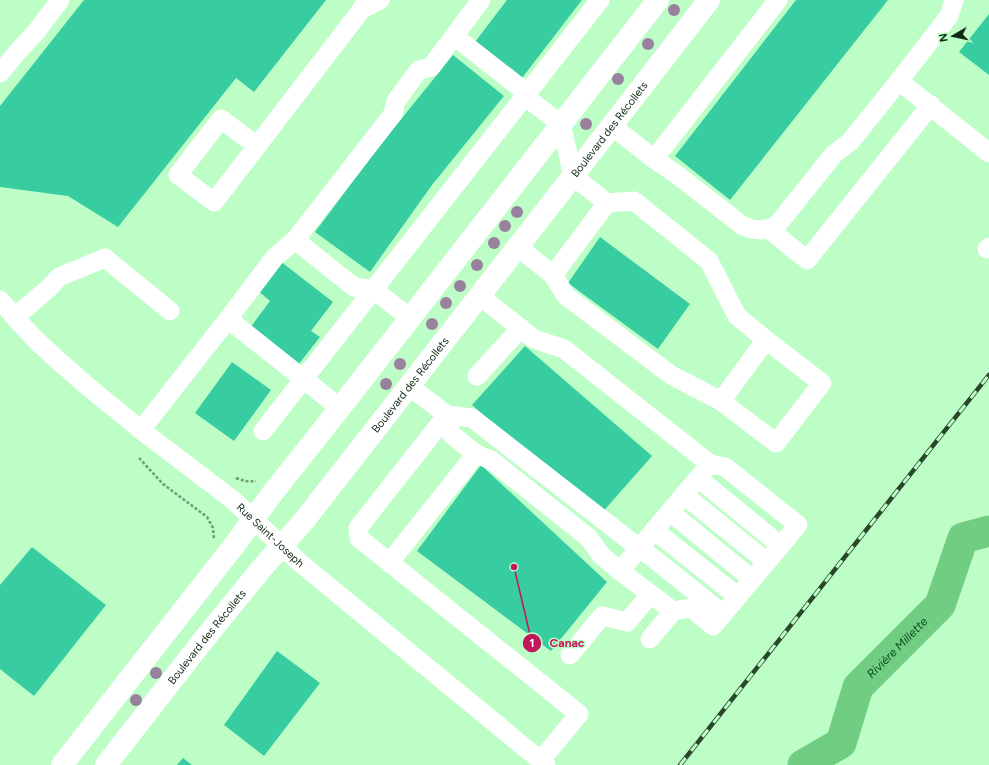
<svg xmlns="http://www.w3.org/2000/svg" width="989" height="765" viewBox="0 0 989 765" font-family="Figtree,sans-serif">
<style>
.lines{fill:none;stroke-linecap:round;stroke-linejoin:round}
.river{stroke:#70cd81;stroke-width:31}
.building{fill:#37cda0}
.path{stroke:#6d9c74;stroke-width:2.5;stroke-dasharray:3 2;stroke-linecap:butt}
.minor{stroke:#fff;stroke-width:19}
.major{stroke:#fff;stroke-width:22}
.rail-casing{stroke:#28472d;stroke-width:4.5}
.rail{stroke:#bdfec6;stroke-width:3;stroke-dasharray:9;stroke-linecap:butt}
.tree{fill:#99819d}
.labels{text-anchor:middle;dominant-baseline:central;stroke-width:3;stroke-linejoin:round;paint-order:stroke}
.street-label{font-size:11px;fill:#112a15;stroke:#bdfec6}
.water-label{font-size:12px;font-style:italic;fill:#0b5020;stroke:#bdfec6}
.leader{fill:none;stroke:#c2185b;stroke-width:1.5}
.callout-dot{fill:#c2185b;stroke:#bdfec6;stroke-width:1.5}
.mark-label{font-size:12px;text-anchor:middle;font-weight:bold;fill:#fff}
.callout-label{font-size:12px;text-anchor:middle;font-weight:bold;fill:#c2185b;stroke:#bdfec6;stroke-width:3;stroke-linejoin:round;paint-order:stroke}
</style>
<rect width="100%" height="100%" fill="#bdfec6"/>
<g class="lines">
<path class="river" id="s1" d="M 803,765 L 841,743 L 858,687 L 940,605 L 963,538 L 989,531"/>
</g>
<path class="building" d="M 84,0 L 326,0 L 254,92 L 236,78 L 118,227 L 68,196 L 0,187 L 0,106 Z
M 507,0 L 582,0 L 522,78 L 475,42 Z
M 796,0 L 888,0 L 730,200 L 675,156 Z
M 989,14 L 989,75 L 959,52 Z
M 453,55 L 504,96 L 432,185 L 370,272 L 315,232 L 381,144 Z
M 600,237 L 690,304 L 658,349 L 568,283 Z
M 280,261 L 333,302 L 311,331 L 320,337 L 298,365 L 250,328 L 270,301 L 257,290 Z
M 525,346 L 652,456 L 600,515 L 472,405 Z
M 232,362 L 271,390 L 234,441 L 195,413 Z
M 481,465 L 607,582 L 551,651 L 417,551 Z
M 32,547 L 106,605 L 34,696 L 0,669 L 0,585 Z
M 277,651 L 320,683 L 264,756 L 224,725 Z
M 183,758 L 192,765 L 177,765 Z"/>
<g class="lines">
<path class="path" d="M 139,458 L 163,484 L 207,517 L 213,528 L 214,539
M 236,478 C 243,481 249,482 256,481"/>
<g class="minor">
<path d="M 366,0 L 362,9 L 380,0"/>
<path d="M 454,36 L 527,93 L 532,102 L 561,124 L 573,176 L 607,203 L 553,275 L 518,247"/>
<path d="M 0,73 L 19,50 L 36,32 L 60,0"/>
<path d="M 899,81 L 989,153"/>
<path d="M 612,126 L 654,159 L 778,0"/>
<path d="M 257,146 L 221,119 L 178,175 L 214,202 L 257,146 L 362,9"/>
<path d="M 654,159 L 676,174 L 743,226 C 755,231 767,232 778,224 L 834,154 L 850,142 L 899,81 L 949,16 L 954,0"/>
<path d="M 769,229 L 807,260 L 931,105"/>
<path d="M 987,249 L 989,247"/>
<path d="M 553,275 L 566,296 L 671,375 L 721,401 L 766,340 L 737,316 L 709,261 L 634,201 L 607,203"/>
<path d="M 480,296 L 534,339 L 564,349 L 710,464 L 620,571"/>
<path id="s2" d="M 0,300 L 20,323 L 35,339 L 53,356 L 86,385 L 141,430 L 233,500 L 299,562 L 546,765"/>
<path d="M 15,317 L 50,287 L 59,277 L 105,258 L 170,311"/>
<path d="M 410,318 L 374,290 L 354,287 L 295,240 L 393,114 L 396,101 L 419,70 L 431,67 L 481,0"/>
<path d="M 228,319 L 340,408"/>
<path d="M 477,376 L 521,328"/>
<path d="M 409,386 L 447,415 L 358,528 L 359,538 L 579,714 L 541,760"/>
<path d="M 721,401 L 776,443 L 822,383 L 766,340"/>
<path d="M 141,430 L 228,319 L 275,257 L 295,240"/>
<path d="M 263,431 L 600,0"/>
<path d="M 476,454 L 491,460 L 589,538 L 601,555 L 620,571 L 673,611 L 691,608 L 713,626 L 798,525 L 725,467 L 710,464"/>
<path d="M 698,478 L 780,545"/>
<path d="M 684,495 L 767,562"/>
<path d="M 670,512 L 752,579"/>
<path d="M 654,530 L 737,596"/>
<path d="M 389,563 L 476,454 L 451,434 L 447,415 L 472,418 L 639,548 L 653,558 L 723,614"/>
<path d="M 650,639 L 673,611"/>
<path d="M 570,655 L 602,616 L 627,622 L 651,594"/>
</g>
<g class="major">
<path d="M 62,765 L 236,543 L 271,495 L 340,408 L 658,0"/>
<path id="s3" d="M 106,765 L 201,643 L 262,568 L 303,522 L 573,176 L 709,0"/>
</g>
<defs>
<path id="rail" d="M 680,765 L 989,375"/>
</defs>
<use href="#rail" class="rail-casing"/>
<use href="#rail" class="rail"/>
</g>
<g class="tree">
<circle cx="674" cy="10" r="6"/>
<circle cx="648" cy="44" r="6"/>
<circle cx="618" cy="79" r="6"/>
<circle cx="586" cy="124" r="6"/>
<circle cx="517" cy="212" r="6"/>
<circle cx="505" cy="226" r="6"/>
<circle cx="494" cy="243" r="6"/>
<circle cx="477" cy="265" r="6"/>
<circle cx="460" cy="286" r="6"/>
<circle cx="446" cy="303" r="6"/>
<circle cx="432" cy="324" r="6"/>
<circle cx="400" cy="364" r="6"/>
<circle cx="386" cy="384" r="6"/>
<circle cx="156" cy="673" r="6"/>
<circle cx="136" cy="700" r="6"/>
</g>
<g class="labels">
<g class="street-label">
<text stroke="none"><textPath href="#s3" startOffset="811">Boulevard des Récollets</textPath></text>
<text stroke="none"><textPath href="#s3" startOffset="487">Boulevard des Récollets</textPath></text>
<text stroke="none"><textPath href="#s2" startOffset="359">Rue Saint-Joseph</textPath></text>
<text stroke="none"><textPath href="#s3" startOffset="163">Boulevard des Récollets</textPath></text>
</g>
<g class="water-label">
<text stroke="none"><textPath href="#s1" startOffset="158">Rivière Millette</textPath></text>
</g>
</g>
<path class="leader" d="M514 567L532 643"/>
<g class="callout-dot">
<circle cx="514" cy="567" r="4"/>
<circle cx="532" cy="643" r="10"/>
</g>
<g class="mark-label">
<text x="532" y="647">1</text>
</g>
<g class="callout-label">
<text x="567" y="647">Canac</text>
</g>
<g transform="translate(953 36) rotate(261)" stroke="#bdfec6" stroke-width="3" paint-order="stroke">
<path d="M0-3L7 15L0 10L-7 15Z" fill="#112a15"/>
<text y="-6" font-size="11" font-weight="bold" text-anchor="middle" fill="#112a15">N</text>
</g>
</svg>
